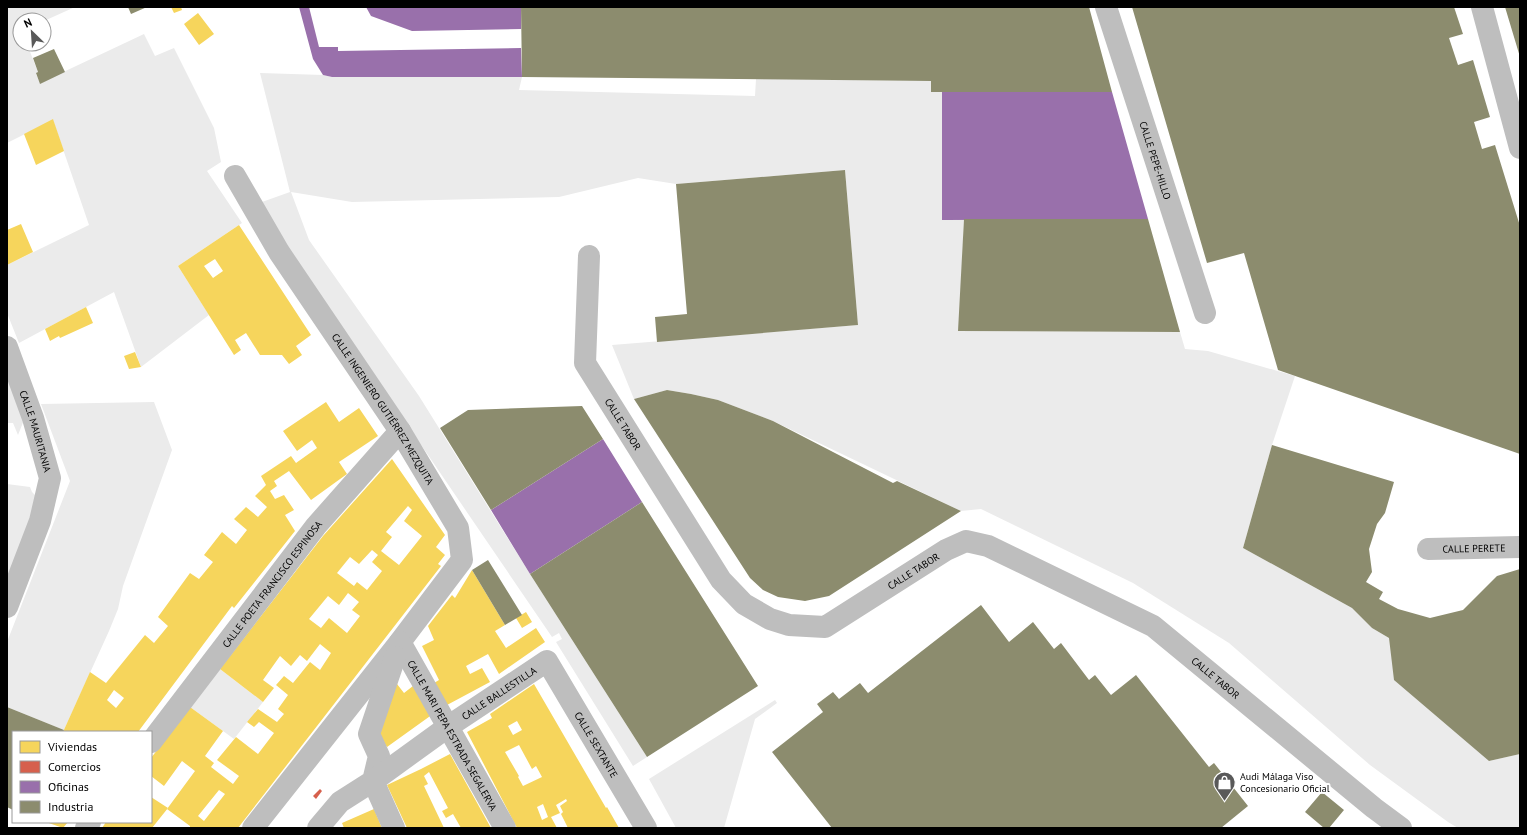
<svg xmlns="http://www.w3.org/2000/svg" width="1527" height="835" viewBox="0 0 1527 835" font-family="'PT Sans',sans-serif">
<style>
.green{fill:#ebebeb}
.homes{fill:#f6d55c;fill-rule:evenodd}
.shops{fill:#d6604d}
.offices{fill:#9970ab}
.industry{fill:#8c8c6e}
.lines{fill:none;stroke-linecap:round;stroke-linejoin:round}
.minor{stroke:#bebebe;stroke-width:22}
.labels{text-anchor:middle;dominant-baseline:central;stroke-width:4;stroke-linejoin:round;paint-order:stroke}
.street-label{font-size:10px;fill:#000;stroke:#fff}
.poi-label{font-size:10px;fill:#000;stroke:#fff;text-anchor:start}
</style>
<rect width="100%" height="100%" fill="#fff"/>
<path class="green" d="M 7,7 L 75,7 L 44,21 L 44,20 L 20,20 L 20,44 L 27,44 L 38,72 L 36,74 L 40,83 L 144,34 L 155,56 L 174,48 L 214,128 L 221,162 L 207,171 L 242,223 L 178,266 L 209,315 L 141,367 L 114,292 L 19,343 L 7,313 L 7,265 L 89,225 L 53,120 L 7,143 Z
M 260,73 L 323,75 L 332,77 L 522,77 L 519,90 L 755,96 L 756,79 L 931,81 L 931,92 L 942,92 L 942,219 L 964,219 L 959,331 L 1180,332 L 1185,349 L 1208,351 L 1295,376 L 1272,445 L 1243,548 L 1352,608 L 1372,628 L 1389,638 L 1489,761 L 1520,754 L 1520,828 L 1458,828 L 1448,822 L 1370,765 L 1229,643 L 1133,583 L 981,509 L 961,511 L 773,421 L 718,400 L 691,394 L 667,390 L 634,399 L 612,345 L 858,325 L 845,170 L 676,184 L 638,178 L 559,197 L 352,202 L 291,192 L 309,240 L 419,396 L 530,574 L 647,757 L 633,766 L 556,642 L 562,639 L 559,633 L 552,637 L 289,251 L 262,202 L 290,192 Z
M 7,376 L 24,420 L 18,435 L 13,423 L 7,423 Z
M 154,402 L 172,450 L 123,586 L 118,609 L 109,631 L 64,730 L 7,707 L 7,642 L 70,481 L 41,404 Z
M 7,484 L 30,487 L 32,492 L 38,498 L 7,586 Z
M 220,669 L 263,702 L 234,739 L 190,707 Z
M 775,700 L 777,703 L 755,719 L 724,828 L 676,828 L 649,779 Z"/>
<path class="homes" d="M 171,7 L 181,7 L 182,10 L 174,13 Z
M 198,13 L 214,34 L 199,45 L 184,24 Z
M 53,119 L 64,151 L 36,165 L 24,134 Z
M 21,224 L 33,252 L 7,265 L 7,230 Z
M 239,225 L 311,335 L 296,346 L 302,355 L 289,364 L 282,355 L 260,355 L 246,333 L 235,340 L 241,350 L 234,355 L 178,266 ZM 215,259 L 223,271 L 213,278 L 204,266 Z
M 86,307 L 93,323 L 60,338 L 59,336 L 50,341 L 45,329 Z
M 135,352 L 141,367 L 129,369 L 124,356 Z
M 326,402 L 339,422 L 359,408 L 378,436 L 339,462 L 347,474 L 311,500 L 289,471 L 274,481 L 277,486 L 270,491 L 275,499 L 284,495 L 294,510 L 285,515 L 295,531 L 234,608 L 232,606 L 138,732 L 63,732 L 90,672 L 106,683 L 145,635 L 154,643 L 168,626 L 158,617 L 190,573 L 199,579 L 213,562 L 204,555 L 222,532 L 236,544 L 247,530 L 234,519 L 246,507 L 258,517 L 267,507 L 255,496 L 266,485 L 261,476 L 291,456 L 296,463 L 317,448 L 312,440 L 297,451 L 283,431 ZM 114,690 L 124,698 L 116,708 L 107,700 Z
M 392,459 L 445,535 L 436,547 L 445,555 L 438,564 L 441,566 L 238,828 L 190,828 L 190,826 L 167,809 L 195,771 L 182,761 L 164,786 L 151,776 L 151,758 L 190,707 L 223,731 L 205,756 L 214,763 L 211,767 L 233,784 L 239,776 L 217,760 L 236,737 L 258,754 L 274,733 L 259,722 L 254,727 L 247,722 L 258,709 L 277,722 L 284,714 L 278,709 L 288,695 L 276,685 L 284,676 L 293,683 L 310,662 L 320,670 L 331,653 L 320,644 L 307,661 L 300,655 L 291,666 L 280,656 L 263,680 L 274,688 L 263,702 L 220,669 L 323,536 ZM 408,506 L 412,510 L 404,521 L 422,536 L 399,565 L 381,551 L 392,537 L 386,532 ZM 372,550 L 378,555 L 372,562 L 382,571 L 367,590 L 357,582 L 354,586 L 337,573 L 350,557 L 359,564 ZM 348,593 L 359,602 L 352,610 L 360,616 L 347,633 L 329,618 L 321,628 L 309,619 L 328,596 L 339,605 ZM 219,790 L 225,794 L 204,821 L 198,816 Z
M 472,570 L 505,625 L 495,631 L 506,648 L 536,628 L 545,642 L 499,674 L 488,654 L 466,666 L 470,674 L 482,668 L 490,682 L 447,705 L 434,683 L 439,680 L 422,646 L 434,640 L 428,626 L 452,595 L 455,598 Z
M 526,612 L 532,622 L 522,628 L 516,618 Z
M 397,684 L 404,693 L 413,686 L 433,714 L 387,747 L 378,734 Z
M 534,684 L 606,808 L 607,807 L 619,828 L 568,828 L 561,814 L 563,812 L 560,806 L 567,801 L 566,799 L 556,805 L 560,813 L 551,817 L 557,828 L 517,828 L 467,732 L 492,718 L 490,714 ZM 517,721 L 522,730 L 513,735 L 508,726 ZM 519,745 L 532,769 L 536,766 L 542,777 L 523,786 L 518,777 L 519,776 L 505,752 ZM 543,804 L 548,817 L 542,820 L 537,807 Z
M 450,754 L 491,828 L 461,828 L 453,814 L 446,818 L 442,811 L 448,808 L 429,772 L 424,776 L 428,784 L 424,786 L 444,828 L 407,828 L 387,785 L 421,769 Z
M 151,797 L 168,808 L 152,828 L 102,828 L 106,822 L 151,822 Z
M 374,809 L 382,828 L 344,828 L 342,823 Z
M 46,822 L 68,822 L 63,828 Z"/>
<path class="shops" d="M 320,789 L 322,791 L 316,799 L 313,796 Z"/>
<path class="offices" d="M 299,7 L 309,7 L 319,47 L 338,47 L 338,51 L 521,48 L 522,77 L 332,77 L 323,75 L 313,59 Z
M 366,7 L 521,7 L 521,29 L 412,31 L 371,16 Z
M 942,92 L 1112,92 L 1148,219 L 942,220 Z
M 603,439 L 642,502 L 530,574 L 491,510 Z"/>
<path class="industry" d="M 128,7 L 147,7 L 131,14 Z
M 521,7 L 1089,7 L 1112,92 L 931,92 L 931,81 L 522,77 Z
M 1132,7 L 1454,7 L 1463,34 L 1449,38 L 1458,65 L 1473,60 L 1490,117 L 1474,122 L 1482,149 L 1495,145 L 1520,226 L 1520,454 L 1278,370 L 1244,253 L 1207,263 Z
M 1505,7 L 1520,7 L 1520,57 Z
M 54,49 L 65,72 L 40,84 L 36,73 L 38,72 L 33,58 Z
M 845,170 L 858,325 L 657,342 L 655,317 L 687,314 L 676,184 Z
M 964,219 L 1148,219 L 1180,332 L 958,331 Z
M 667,390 L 691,394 L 718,400 L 773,421 L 893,483 L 897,481 L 961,511 L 829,596 L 805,601 L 778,597 L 763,590 L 750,578 L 634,399 Z
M 582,406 L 603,439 L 491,510 L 440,428 L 468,410 Z
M 1272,445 L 1394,482 L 1385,513 L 1377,524 L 1369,549 L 1372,572 L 1366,582 L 1383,592 L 1379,599 L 1398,609 L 1430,618 L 1463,610 L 1497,576 L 1520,569 L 1520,754 L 1489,761 L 1394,680 L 1389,638 L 1372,628 L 1352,608 L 1243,548 Z
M 642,502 L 758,686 L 647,757 L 530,574 Z
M 488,560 L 522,615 L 505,625 L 472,570 Z
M 981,605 L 1009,642 L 1033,622 L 1054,649 L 1061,643 L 1089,680 L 1095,675 L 1111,695 L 1136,675 L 1209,767 L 1214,763 L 1248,806 L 1221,828 L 832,828 L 772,752 L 823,712 L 817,704 L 833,692 L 839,699 L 860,683 L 868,693 Z
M 7,707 L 64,730 L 63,732 L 13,732 L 13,810 L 7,807 Z
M 1322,792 L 1344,810 L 1329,828 L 1324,828 L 1305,812 Z"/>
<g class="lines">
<g class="minor">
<path id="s1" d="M 1106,7 L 1205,313"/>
<path d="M 1482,7 L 1520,148"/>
<path id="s2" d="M 235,176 L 279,252 L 400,431 L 458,528 L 462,560 L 400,642 L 253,828"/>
<path id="s3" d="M 589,256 L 585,363 L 721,580 L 744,604 L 770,619 L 789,625 L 825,627 L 946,550 L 966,541 L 988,546 L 1153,626 L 1374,808 L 1401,828"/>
<path id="s4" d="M 7,347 L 33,418 L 50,478 L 40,521 L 7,607"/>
<path id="s5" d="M 1428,549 L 1520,547"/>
<path id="s6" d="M 400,642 L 505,828"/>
<path id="s7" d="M 151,742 L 316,526 L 400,431"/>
<path d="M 86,828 L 90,822"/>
<path d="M 318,828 L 340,802 L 373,781 L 379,756 L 369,734 L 395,657"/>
<path id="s8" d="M 394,828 L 373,781 L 449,726 L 547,661 L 646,828"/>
</g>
</g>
<defs>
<symbol id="shop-pin" viewBox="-11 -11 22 30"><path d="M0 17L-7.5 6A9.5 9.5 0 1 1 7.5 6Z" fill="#595959" stroke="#fff"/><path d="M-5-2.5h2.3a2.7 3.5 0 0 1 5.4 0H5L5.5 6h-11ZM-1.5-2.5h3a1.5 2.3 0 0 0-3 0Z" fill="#fff"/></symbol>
</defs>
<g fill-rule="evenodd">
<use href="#shop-pin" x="1212" y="770" width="25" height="34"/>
</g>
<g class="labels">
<g class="street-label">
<text stroke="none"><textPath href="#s1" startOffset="161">CALLE PEPE-HILLO</textPath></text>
<text stroke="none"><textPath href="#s2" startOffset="276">CALLE INGENIERO GUTIÉRREZ MEZQUITA</textPath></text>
<text stroke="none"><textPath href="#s3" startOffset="179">CALLE TABOR</textPath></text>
<text stroke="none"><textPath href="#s4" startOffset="89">CALLE MAURITANIA</textPath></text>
<text stroke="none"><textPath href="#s5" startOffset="46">CALLE PERETE</textPath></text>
<text stroke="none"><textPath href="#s3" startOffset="587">CALLE TABOR</textPath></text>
<text stroke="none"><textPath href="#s7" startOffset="199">CALLE POETA FRANCISCO ESPINOSA</textPath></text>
<text stroke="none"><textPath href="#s3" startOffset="935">CALLE TABOR</textPath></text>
<text stroke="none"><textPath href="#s8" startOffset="205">CALLE BALLESTILLA</textPath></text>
<text stroke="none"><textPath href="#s6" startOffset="107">CALLE MARI PEPA ESTRADA SEGALERVA</textPath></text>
<text stroke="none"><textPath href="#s8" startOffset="360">CALLE SEXTANTE</textPath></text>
</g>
<g class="poi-label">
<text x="1240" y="776">Audi Málaga Viso<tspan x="1240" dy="12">Concesionario Oficial</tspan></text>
</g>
</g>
<rect width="1527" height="835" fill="none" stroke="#000000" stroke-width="16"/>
<rect x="12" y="731" width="140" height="92" fill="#ffffff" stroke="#999999"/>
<rect x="20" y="741" width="20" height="12" fill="#f6d55c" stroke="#999999"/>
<text x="48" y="751" font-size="12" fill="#000000">Viviendas</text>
<rect x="20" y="761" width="20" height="12" fill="#d6604d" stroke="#999999"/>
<text x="48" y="771" font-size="12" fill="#000000">Comercios</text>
<rect x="20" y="781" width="20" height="12" fill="#9970ab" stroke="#999999"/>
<text x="48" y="791" font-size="12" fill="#000000">Oficinas</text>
<rect x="20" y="801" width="20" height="12" fill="#8c8c6e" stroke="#999999"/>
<text x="48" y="811" font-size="12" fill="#000000">Industria</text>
<g transform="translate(32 32) rotate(335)"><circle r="19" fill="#ffffff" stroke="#999999"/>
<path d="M0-3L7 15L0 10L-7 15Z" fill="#595959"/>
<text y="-6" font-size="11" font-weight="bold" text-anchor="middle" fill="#000000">N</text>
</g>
</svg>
